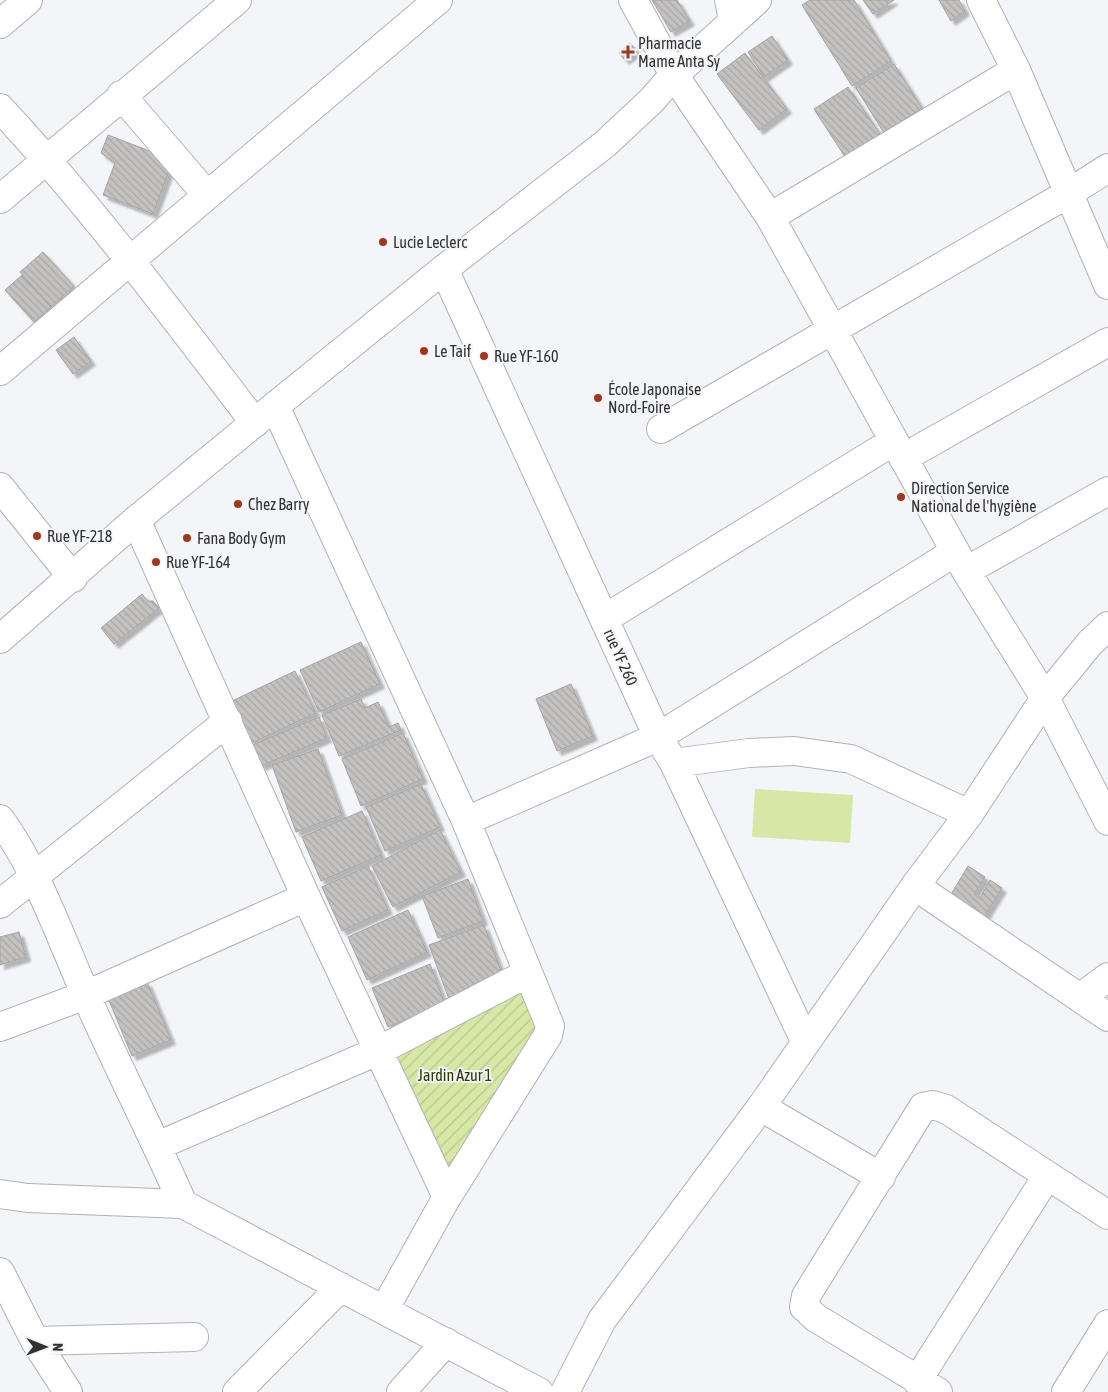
<svg xmlns="http://www.w3.org/2000/svg" width="1108" height="1392" viewBox="0 0 1108 1392" font-family="'Asap Condensed',sans-serif">
<style>
.garden{fill:url(#garden-furrows)}
.pitch{fill:#d7e7a5}
.building{fill:url(#building-back-hatch);stroke:#a5a3a2;filter:url(#shadow)}
.lines{fill:none;stroke-linecap:round;stroke-linejoin:round}
.street-casing{stroke:#b1b2b4;stroke-width:30}
.secondary-casing{stroke:#b1b2b4;stroke-width:30}
.street{stroke:#fff;stroke-width:28}
.secondary{stroke:#fff;stroke-width:28}
.poi-dot{fill:#a0381e;stroke:#f4f5f8;stroke-width:2}
.labels{text-anchor:middle;dominant-baseline:central;stroke-width:4;stroke-linejoin:round;paint-order:stroke}
.poi-label{font-size:16px;fill:#313132;stroke:#f4f5f8;text-anchor:start}
.street-label{font-size:16px;fill:#313132;stroke:#f4f5f8}
.park-label{font-size:16px;fill:#2f3900;stroke:#f4f5f8}
</style>
<defs>
<pattern id="garden-furrows" width="10" height="10" patternUnits="userSpaceOnUse" patternTransform="scale(1.25)"><rect width="10" height="10" fill="#d7e7a5"/><path d="M-1 1l2-2M0 10L10 0M9 11l2-2" fill="none" stroke="#b9c78e"/></pattern>
<pattern id="building-back-hatch" width="6" height="6" patternUnits="userSpaceOnUse" patternTransform="scale(1.25)"><rect width="6" height="6" fill="#c4c2c0"/><path d="M-1 5l2 2M0 0l6 6M5-1l2 2" fill="none" stroke="#a9a7a5"/></pattern>
<filter id="shadow"><feDropShadow dx="4.5" dy="4.5" stdDeviation="1" flood-color="#0004"/></filter>
</defs>
<rect width="100%" height="100%" fill="#f4f5f8"/>
<path class="garden" d="M 525,986 L 541,1026 L 448,1178 L 391,1054 Z"/>
<path class="pitch" d="M 755,789 L 853,795 L 850,843 L 752,837 Z"/>
<path class="building" d="M 652,0 L 677,0 L 690,21 L 671,32 Z
M 810,0 L 854,0 L 891,61 L 852,86 L 802,5 Z
M 863,0 L 894,0 L 873,14 Z
M 939,0 L 959,0 L 965,11 L 951,21 Z
M 772,36 L 788,60 L 764,77 L 748,52 Z
M 630,43 L 637,51 L 625,60 L 619,53 Z
M 745,53 L 787,109 L 759,130 L 717,74 Z
M 894,64 L 922,108 L 884,133 L 856,88 Z
M 848,87 L 882,137 L 847,160 L 814,109 Z
M 108,135 L 173,160 L 153,214 L 103,195 L 115,163 L 101,153 Z
M 43,252 L 74,286 L 51,307 L 20,272 Z
M 22,275 L 51,307 L 34,322 L 5,290 Z
M 74,337 L 91,361 L 73,374 L 56,350 Z
M 142,594 L 148,601 L 153,601 L 159,608 L 114,644 L 101,628 Z
M 361,642 L 380,684 L 319,712 L 300,670 Z
M 295,671 L 316,713 L 252,743 L 232,701 Z
M 571,684 L 593,736 L 557,751 L 536,699 Z
M 361,699 L 365,708 L 378,702 L 389,727 L 398,723 L 401,730 L 339,756 L 322,715 Z
M 319,717 L 327,738 L 261,766 L 252,745 Z
M 403,733 L 423,779 L 361,806 L 342,759 Z
M 318,749 L 342,815 L 296,832 L 272,765 Z
M 421,784 L 440,827 L 385,851 L 366,807 Z
M 362,811 L 381,855 L 321,881 L 302,837 Z
M 440,830 L 461,872 L 393,907 L 372,866 Z
M 368,866 L 388,910 L 342,931 L 322,887 Z
M 968,866 L 985,877 L 974,894 L 980,898 L 990,880 L 1002,888 L 984,917 L 950,896 Z
M 468,879 L 483,921 L 438,938 L 422,896 Z
M 408,910 L 427,952 L 367,980 L 348,937 Z
M 484,925 L 505,982 L 450,1002 L 429,945 Z
M 19,932 L 26,957 L 0,965 L 0,937 Z
M 430,964 L 445,1004 L 388,1027 L 372,988 Z
M 147,982 L 171,1040 L 132,1056 L 108,998 Z"/>
<g class="lines">
<defs>
<path id="street" d="M 729,0 L 733,20
M 981,0 L 1016,70 L 1108,285
M 0,24 L 28,0
M 674,75 L 770,217 L 966,571 L 1045,698 L 1108,821
M 121,95 L 207,195
M 0,108 C 92,207 173,316 255,423
M 0,199 L 237,0
M 770,217 L 1016,70
M 444,269 L 658,737 L 674,763 L 805,1041
M 0,371 L 438,0
M 275,406 L 466,821 L 550,1026 L 548,1035 L 447,1197 L 384,1310
M 661,429 L 1069,193 L 1108,168
M 903,458 L 1108,342
M 0,487 L 73,578
M 136,520 L 306,897 L 447,1197
M 966,571 L 1108,491
M 604,619 L 894,441
M 674,763 L 749,753 L 794,751 L 851,759 L 969,814
M 0,819 C 38,872 59,934 85,993 C 116,1064 152,1133 183,1204
M 466,821 L 658,737 L 955,552
M 915,886 L 1108,1017
M 0,904 L 228,721
M 1081,997 L 1108,977
M 0,1027 L 86,995 L 306,897
M 761,1107 L 881,1177
M 157,1146 L 378,1051 L 528,973
M 0,1194 L 28,1198 L 183,1204 L 539,1392
M 0,1272 L 35,1341 L 68,1392
M 35,1341 L 194,1337
M 917,1381 L 1047,1176
M 237,1392 L 341,1287
M 401,1392 L 446,1342
M 938,1392 L 816,1318 L 804,1307 L 806,1296 L 923,1107 L 933,1105 L 946,1109 L 1108,1215
M 1066,1392 L 1108,1324"/>
<path id="secondary" d="M 633,0 L 674,75
M 0,639 L 136,520 L 275,406 L 444,269 L 605,144 L 651,101 L 674,75 L 757,0
M 565,1392 L 602,1320 L 761,1107 L 915,886 L 969,814 L 1045,698 L 1090,643 L 1108,626"/>
</defs>
<use href="#street" class="street-casing"/>
<use href="#secondary" class="secondary-casing"/>
<use href="#street" class="street"/>
<use href="#secondary" class="secondary"/>
</g>
<g class="poi-dot">
<path d="M625.5 44.5h5v5h5v5h-5v5h-5v-5h-5v-5h5z"/>
<circle cx="383" cy="242" r="5"/>
<circle cx="424" cy="351" r="5"/>
<circle cx="484" cy="356" r="5"/>
<circle cx="598" cy="398" r="5"/>
<circle cx="901" cy="497" r="5"/>
<circle cx="238" cy="504" r="5"/>
<circle cx="37" cy="536" r="5"/>
<circle cx="187" cy="538" r="5"/>
<circle cx="156" cy="562" r="5"/>
</g>
<g class="labels">
<g class="poi-label">
<text x="638" y="43">Pharmacie<tspan x="638" dy="18">Mame Anta Sy</tspan></text>
<text x="393" y="242">Lucie Leclerc</text>
<text x="434" y="351">Le Taif</text>
<text x="494" y="356">Rue YF-160</text>
<text x="608" y="389">École Japonaise<tspan x="608" dy="18">Nord-Foire</tspan></text>
<text x="911" y="488">Direction Service<tspan x="911" dy="18">National de l'hygiène</tspan></text>
<text x="248" y="504">Chez Barry</text>
<text x="47" y="536">Rue YF-218</text>
<text x="197" y="538">Fana Body Gym</text>
<text x="166" y="562">Rue YF-164</text>
</g>
<g class="street-label">
<text transform="translate(621 657) rotate(66)">rue YF 260</text>
</g>
<g class="park-label">
<text x="455" y="1075">Jardin Azur 1</text>
</g>
</g>
<g transform="translate(45 1347) rotate(91)" stroke="#f4f5f8" stroke-width="4" paint-order="stroke">
<path d="M0-4L9 19L0 12L-9 19Z" fill="#313132"/>
<text y="-8" font-size="14" font-weight="bold" text-anchor="middle" fill="#313132">N</text>
</g>
</svg>
